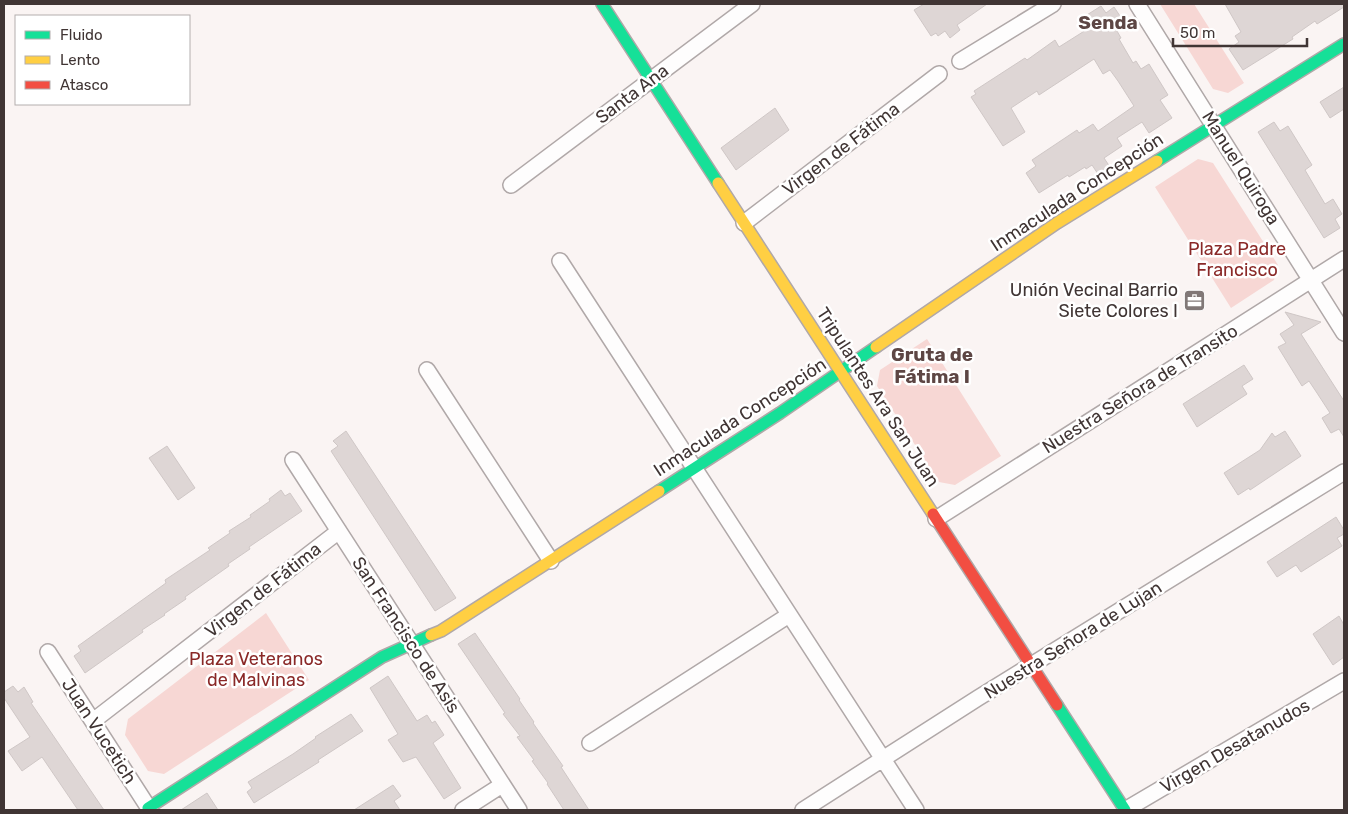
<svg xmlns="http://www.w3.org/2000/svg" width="1348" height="814" viewBox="0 0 1348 814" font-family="Rubik,sans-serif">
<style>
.green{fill:#f7d7d4}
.building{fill:#ded6d5;stroke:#cfc7c6}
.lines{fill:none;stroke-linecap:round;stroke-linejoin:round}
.street-casing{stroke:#b0a8a8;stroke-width:18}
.fast-casing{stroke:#b0a8a8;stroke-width:14}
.slow-casing{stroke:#b0a8a8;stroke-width:14}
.jam-casing{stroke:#b0a8a8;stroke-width:14}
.street{stroke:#fefdfd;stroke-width:15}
.fast{stroke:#16e098;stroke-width:11}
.slow{stroke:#ffcf43;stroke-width:11}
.jam{stroke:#f24e42;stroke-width:11}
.labels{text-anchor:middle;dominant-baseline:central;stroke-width:5;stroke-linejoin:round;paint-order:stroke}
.street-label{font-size:18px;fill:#403534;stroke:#fff}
.park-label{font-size:18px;fill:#8a2928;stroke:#fff}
.poi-label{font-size:18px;fill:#403534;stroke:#fff;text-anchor:end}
.neighbourhood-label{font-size:19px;font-weight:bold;fill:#5d4644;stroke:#fff}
</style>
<rect width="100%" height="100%" fill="#faf4f3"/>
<path class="green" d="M 1160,4 L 1194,4 L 1244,83 L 1228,93 L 1213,89 Z
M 1198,159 L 1213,163 L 1278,265 L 1274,280 L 1231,308 L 1155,187 Z
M 927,339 L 1001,456 L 955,485 L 939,482 L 877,386 L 880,370 Z
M 266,613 L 309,680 L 164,774 L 148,771 L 125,735 L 128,719 Z"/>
<path class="building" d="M 924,4 L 987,4 L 957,25 L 960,30 L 950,38 L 945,31 L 938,36 L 936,33 L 931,36 L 914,10 Z
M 1225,4 L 1344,4 L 1344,7 L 1317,24 L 1315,21 L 1292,37 L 1293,39 L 1243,70 L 1229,49 L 1239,42 L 1235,36 L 1241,32 Z
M 1101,6 L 1106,13 L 1114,7 L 1122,19 L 1119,20 L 1123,27 L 1117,31 L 1121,38 L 1119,39 L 1133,63 L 1136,61 L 1141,69 L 1149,64 L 1168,95 L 1160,100 L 1172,118 L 1149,133 L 1142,122 L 1117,138 L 1122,146 L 1104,158 L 1110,167 L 1098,174 L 1092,165 L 1086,169 L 1085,167 L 1069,177 L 1068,175 L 1039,193 L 1026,173 L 1036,166 L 1032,160 L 1077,130 L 1079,133 L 1093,124 L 1098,131 L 1134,106 L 1118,81 L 1110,70 L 1103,74 L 1094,59 L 1039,95 L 1037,91 L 1011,108 L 1025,132 L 1003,146 L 971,97 L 976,94 L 974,91 L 1025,58 L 1027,60 L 1055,40 L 1059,47 L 1086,30 L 1079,20 Z
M 1344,87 L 1344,109 L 1330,118 L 1320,102 Z
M 775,108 L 789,130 L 736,170 L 721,148 Z
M 1274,122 L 1280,131 L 1288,126 L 1312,165 L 1305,170 L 1325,204 L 1333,199 L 1342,214 L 1335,219 L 1340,228 L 1324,238 L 1258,132 Z
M 1285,312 L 1321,322 L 1301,334 L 1344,401 L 1344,437 L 1339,429 L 1331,433 L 1322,418 L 1330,413 L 1317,393 L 1309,381 L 1302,386 L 1278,347 L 1286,343 L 1280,334 L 1294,325 Z
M 1244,365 L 1253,379 L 1242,386 L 1247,394 L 1197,427 L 1183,404 Z
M 346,431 L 456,598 L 435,611 L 331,451 L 338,446 L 333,441 Z
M 1285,431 L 1301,456 L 1250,490 L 1249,488 L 1238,495 L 1224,473 L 1260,450 L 1272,433 L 1275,437 Z
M 167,446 L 195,488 L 178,500 L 149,458 Z
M 281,490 L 285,496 L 290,493 L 302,511 L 249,547 L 250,549 L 228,564 L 229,566 L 185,597 L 186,599 L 164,614 L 165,615 L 142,630 L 143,632 L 85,673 L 74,656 L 81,651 L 78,646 L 166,583 L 165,580 L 210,550 L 208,548 L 230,533 L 229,531 L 251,517 L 250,515 L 270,501 L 269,499 Z
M 1336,517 L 1344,530 L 1344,534 L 1337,538 L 1342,546 L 1301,572 L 1296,565 L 1277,577 L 1267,562 Z
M 1339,616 L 1344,625 L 1344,657 L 1333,665 L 1313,634 Z
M 475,633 L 520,699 L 519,700 L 534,722 L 533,723 L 563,766 L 561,767 L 589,810 L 564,810 L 547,784 L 548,783 L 532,761 L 534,760 L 517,737 L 520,736 L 503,714 L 505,713 L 458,644 Z
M 388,676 L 417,721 L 427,715 L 432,723 L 435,721 L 444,735 L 433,743 L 461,788 L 444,799 L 416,757 L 403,762 L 388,740 L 398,734 L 370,688 Z
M 13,686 L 18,692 L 24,687 L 33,702 L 31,703 L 104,810 L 78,810 L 42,757 L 22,771 L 8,751 L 30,737 L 4,698 L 4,692 Z
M 351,714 L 363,731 L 318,760 L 319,762 L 254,803 L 247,792 L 252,788 L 248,782 L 293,754 L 316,738 L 315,737 Z
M 393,785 L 401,796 L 394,801 L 400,810 L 354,810 Z
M 207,793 L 218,810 L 181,810 Z"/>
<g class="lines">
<defs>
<path id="street" d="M 1137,4 L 1344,333
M 960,61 L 1053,4
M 511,185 L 752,4
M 744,223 L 939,74
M 560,261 L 916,810
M 427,370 L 551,561
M 293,460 L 519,810
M 936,519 L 1344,259
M 48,652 L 150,810
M 93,721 L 339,531
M 590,743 L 789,615
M 463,810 L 502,785
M 803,810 L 978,698 L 1344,472
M 1125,810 L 1344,681"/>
<path id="fast" d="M 602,4 L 718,183
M 1157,161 L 1344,44
M 659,491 L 780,413 L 876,347
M 1057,705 L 1125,810
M 148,808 L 382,657 L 431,635"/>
<path id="slow" d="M 718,183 L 933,514
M 876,347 L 1057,223 L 1157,161
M 431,635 L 441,631 L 659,491"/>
<path id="jam" d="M 933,514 L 1057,705"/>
</defs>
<use href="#street" class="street-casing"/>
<use href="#fast" class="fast-casing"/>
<use href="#slow" class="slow-casing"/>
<use href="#jam" class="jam-casing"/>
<use href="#street" class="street"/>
<use href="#fast" class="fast"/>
<use href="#slow" class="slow"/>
<use href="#jam" class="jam"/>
</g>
<defs>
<symbol id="office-square" viewBox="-11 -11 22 22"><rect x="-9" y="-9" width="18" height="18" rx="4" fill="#817877" stroke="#fff"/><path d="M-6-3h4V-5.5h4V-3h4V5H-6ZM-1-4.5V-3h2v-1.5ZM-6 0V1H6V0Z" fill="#fff"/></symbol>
</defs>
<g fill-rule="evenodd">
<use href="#office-square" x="1182" y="288" width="25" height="25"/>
</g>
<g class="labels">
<g class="street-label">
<text transform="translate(632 94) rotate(-37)">Santa Ana</text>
<text transform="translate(841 149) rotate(-37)">Virgen de Fátima</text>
<text transform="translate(1241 168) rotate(58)">Manuel Quiroga</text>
<text transform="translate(1077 192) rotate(-33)">Inmaculada Concepción</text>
<text transform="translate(1140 389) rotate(-32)">Nuestra Señora de Transito</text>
<text transform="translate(878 397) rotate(57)">Tripulantes Ara San Juan</text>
<text transform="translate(740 417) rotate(-33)">Inmaculada Concepción</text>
<text transform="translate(263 590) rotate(-38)">Virgen de Fátima</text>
<text transform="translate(406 635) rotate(57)">San Francisco de Asis</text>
<text transform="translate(1073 640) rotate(-32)">Nuestra Señora de Lujan</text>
<text transform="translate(99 731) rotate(57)">Juan Vucetich</text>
<text transform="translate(1235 746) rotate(-30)">Virgen Desatanudos</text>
</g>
<g class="park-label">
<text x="1237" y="249">Plaza Padre<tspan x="1237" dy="21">Francisco</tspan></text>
<text x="256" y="659">Plaza Veteranos<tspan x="256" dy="21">de Malvinas</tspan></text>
</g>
<g class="poi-label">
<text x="1178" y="290">Unión Vecinal Barrio<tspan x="1178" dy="21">Siete Colores I</tspan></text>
</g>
<g class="neighbourhood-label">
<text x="1108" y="22">Senda</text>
<text x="932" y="354">Gruta de<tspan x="932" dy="22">Fátima I</tspan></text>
</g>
</g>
<rect width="1348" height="814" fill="none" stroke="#403534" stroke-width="10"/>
<rect x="15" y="15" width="175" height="90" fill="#ffffff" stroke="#b3aeae"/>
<rect x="25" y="31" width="25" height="8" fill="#16e098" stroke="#b3aeae"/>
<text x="60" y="40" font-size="15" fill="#403534">Fluido</text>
<rect x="25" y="56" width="25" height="8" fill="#ffcf43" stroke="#b3aeae"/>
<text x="60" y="65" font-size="15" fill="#403534">Lento</text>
<rect x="25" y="81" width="25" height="8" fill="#f24e42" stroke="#b3aeae"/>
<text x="60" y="90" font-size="15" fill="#403534">Atasco</text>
<path d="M1173 38v8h134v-8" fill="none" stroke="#403534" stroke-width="2.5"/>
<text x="1180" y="38" font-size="15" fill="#403534" stroke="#ffffff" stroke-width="4" paint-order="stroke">50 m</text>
</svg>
